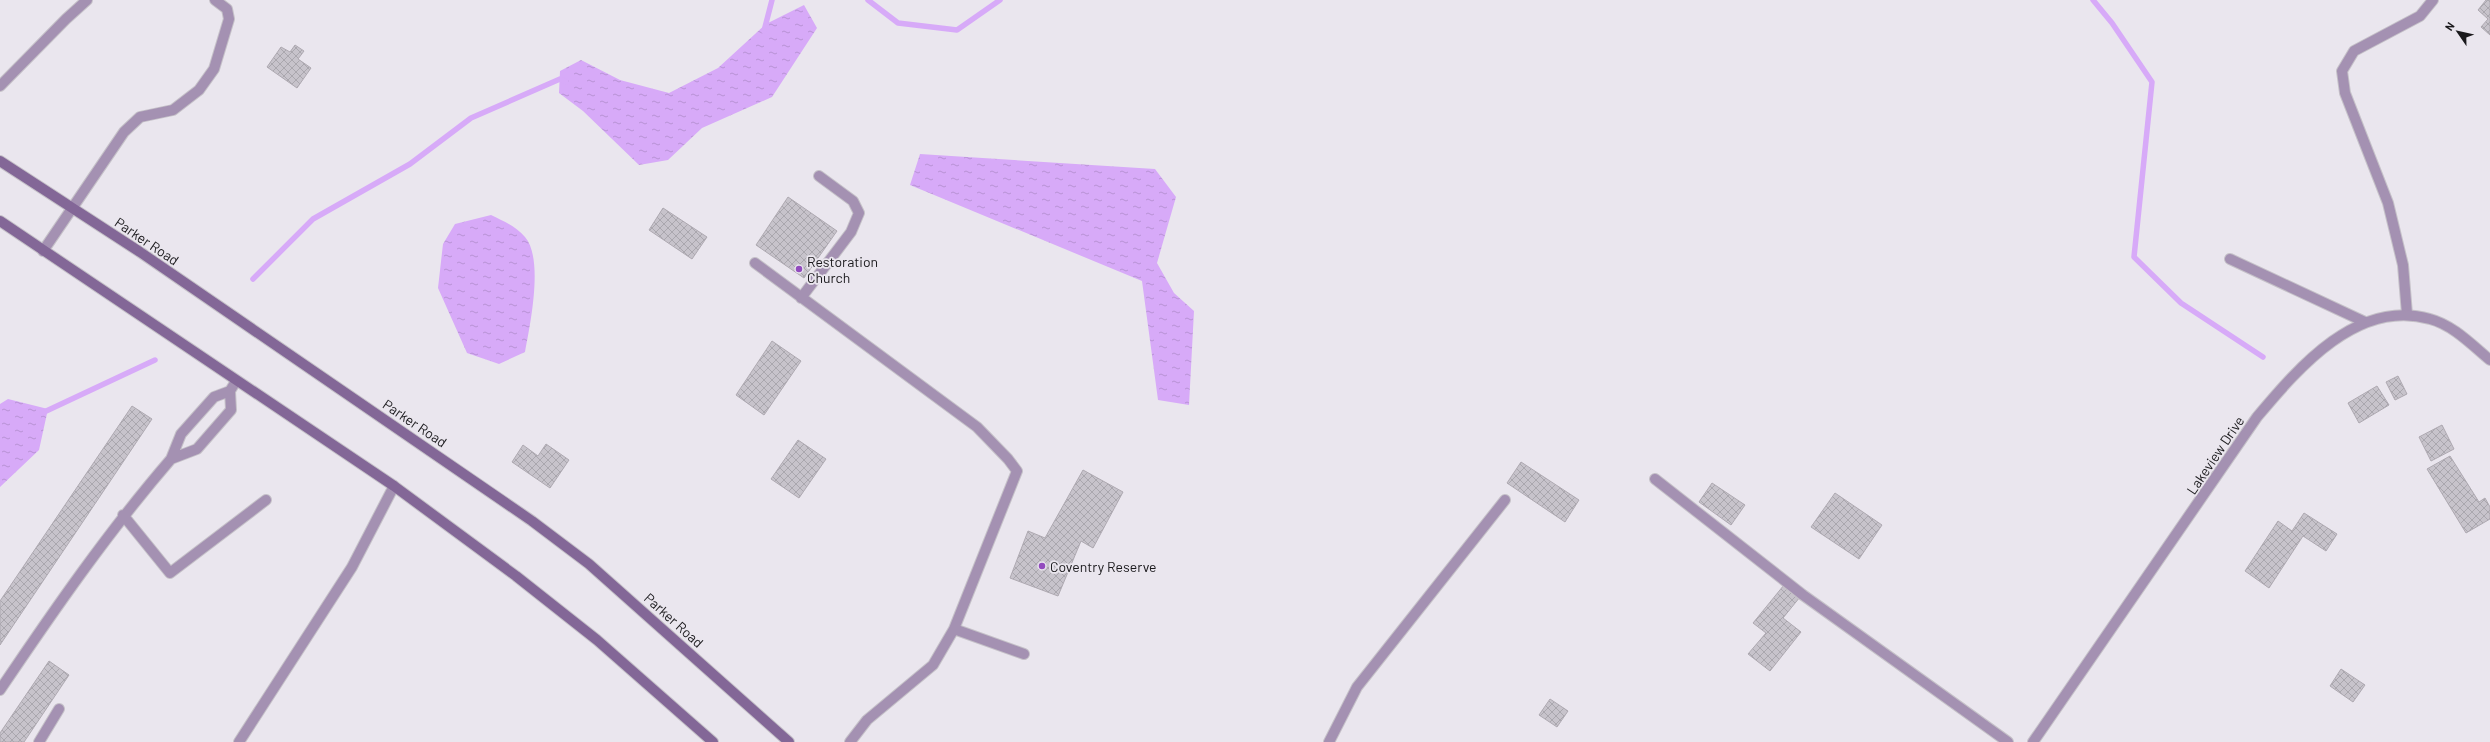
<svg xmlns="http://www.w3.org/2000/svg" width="2490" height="742" viewBox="0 0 2490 742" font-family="Barlow,sans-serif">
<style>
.water{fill:url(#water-ripples)}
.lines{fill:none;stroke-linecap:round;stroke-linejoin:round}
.stream{stroke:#d7aaf8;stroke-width:5.5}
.building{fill:url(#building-cross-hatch);stroke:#aea9b1}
.service-casing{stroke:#c5c1c8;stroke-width:12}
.minor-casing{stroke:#c5c1c8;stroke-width:12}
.secondary-casing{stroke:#c5c1c8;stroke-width:12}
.service{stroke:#a491b2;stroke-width:10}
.minor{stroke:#a491b2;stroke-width:10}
.secondary{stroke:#836797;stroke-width:10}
.poi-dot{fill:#924bbe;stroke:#eae6ee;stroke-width:1.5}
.labels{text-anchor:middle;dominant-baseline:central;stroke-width:3.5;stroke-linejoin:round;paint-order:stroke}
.street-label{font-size:14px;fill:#1a191c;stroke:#eae6ee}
.poi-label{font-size:14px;fill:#1a191c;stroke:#eae6ee;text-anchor:start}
</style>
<defs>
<pattern id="water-ripples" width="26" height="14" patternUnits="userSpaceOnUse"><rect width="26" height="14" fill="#d7aaf8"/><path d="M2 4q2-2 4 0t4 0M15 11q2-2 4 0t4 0" fill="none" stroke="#b892d4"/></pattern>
<pattern id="building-cross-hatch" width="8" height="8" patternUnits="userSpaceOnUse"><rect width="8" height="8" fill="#c7c3cb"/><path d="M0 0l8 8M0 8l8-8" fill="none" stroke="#aaa7ae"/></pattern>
</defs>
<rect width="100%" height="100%" fill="#eae6ee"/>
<path class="water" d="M 804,5 L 817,28 L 772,97 L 702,128 L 668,160 L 639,165 L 583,111 L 559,93 L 560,71 L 581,60 L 620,80 L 669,93 L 718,68 L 766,24 Z
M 920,154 L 1155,169 L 1176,197 L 1157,263 L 1174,293 L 1194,311 L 1189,405 L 1158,400 L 1142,281 L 910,185 Z
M 491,215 C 503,221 516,226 525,237 C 544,259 530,325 525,352 L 499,364 L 467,353 L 438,288 L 443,244 L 455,224 Z
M 8,399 L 48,409 L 39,450 L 0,487 L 0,404 Z"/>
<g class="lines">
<path class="stream" d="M 868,0 L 898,23 L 957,30 L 1000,0
M 2093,0 L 2112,23 L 2152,82 L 2134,257 L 2181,303 L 2263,357
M 764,31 L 772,0
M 253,279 L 313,219 L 410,164 L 471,118 L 560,79 L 566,82
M 42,413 L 155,360"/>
</g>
<path class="building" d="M 2486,0 L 2490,0 L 2490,35 L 2481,27 L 2488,19 L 2478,10 Z
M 295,45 L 304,51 L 298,59 L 311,68 L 297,88 L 267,67 L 281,47 L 290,52 Z
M 788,197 L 837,231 L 804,278 L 756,245 Z
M 663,208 L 707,237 L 692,259 L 649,230 Z
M 772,341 L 801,361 L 764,415 L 736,395 Z
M 2398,376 L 2407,394 L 2395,400 L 2386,382 Z
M 2377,386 L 2389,405 L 2359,423 L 2348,403 Z
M 132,406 L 152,419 L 0,645 L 0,601 Z
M 2442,425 L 2454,449 L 2431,461 L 2419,437 Z
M 798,440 L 826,459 L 799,498 L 771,479 Z
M 546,444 L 569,460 L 550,488 L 512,462 L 523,445 L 538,456 Z
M 2450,456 L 2479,502 L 2485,498 L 2490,507 L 2490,519 L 2466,533 L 2427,469 Z
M 1521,462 L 1579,500 L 1565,522 L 1507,483 Z
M 1083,470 L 1123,492 L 1093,548 L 1081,541 L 1058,596 L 1010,578 L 1028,531 L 1045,538 Z
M 1712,483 L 1745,505 L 1731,525 L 1699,502 Z
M 1835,493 L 1882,525 L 1859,559 L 1811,527 Z
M 2304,513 L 2337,534 L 2326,551 L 2303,536 L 2269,588 L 2245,571 L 2278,521 L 2292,531 Z
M 1784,585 L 1800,597 L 1783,618 L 1801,632 L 1770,671 L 1748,654 L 1766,633 L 1753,623 Z
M 49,661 L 69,675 L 24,742 L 0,742 L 0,733 Z
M 2341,669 L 2365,685 L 2353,702 L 2330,686 Z
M 1550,699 L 1568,711 L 1557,727 L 1539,715 Z"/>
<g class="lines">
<defs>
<path id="service" d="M 0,86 L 66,19 L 87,0
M 43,251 L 124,132 L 140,117 L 173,110 L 199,90 L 214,69 L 229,19 L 227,9 L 215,0
M 2230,259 L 2365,322
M 755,263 L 977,427 L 1008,459 L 1017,471 L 954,629 L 933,665 L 867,720 L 850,742
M 801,298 L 851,232 L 859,213 L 853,201 L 819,176
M 2407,314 L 2403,265 L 2388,203 L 2345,93 L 2342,71 L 2354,51 L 2420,16 L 2433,0
M 230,391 L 214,397 L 181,434 L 171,459 L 197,449 L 231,410 L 230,391 L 236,381
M 1655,479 L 1803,595 L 2008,742
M 123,515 L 170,573 L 266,500
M 954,629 L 1024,654
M 0,690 C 54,610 108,532 171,459
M 39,742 L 59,709
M 239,742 L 352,567 L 394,486
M 1329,742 L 1357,687 L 1505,500"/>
<path id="minor" d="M 2033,742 L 2257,417 C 2299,367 2358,298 2430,319 C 2453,325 2472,345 2490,360"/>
<path id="secondary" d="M 0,161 L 140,252 L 532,521 L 589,564 L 789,742
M 0,221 L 394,486 L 516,576 L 597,640 L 713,742"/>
</defs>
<use href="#service" class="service-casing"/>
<use href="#minor" class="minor-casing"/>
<use href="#secondary" class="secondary-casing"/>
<use href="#service" class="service"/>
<use href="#minor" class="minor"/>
<use href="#secondary" class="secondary"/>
</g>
<g class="poi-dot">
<circle cx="799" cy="269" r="4"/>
<circle cx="1042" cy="566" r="4"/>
</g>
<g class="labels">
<g class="street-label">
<text transform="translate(147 241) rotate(34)">Parker Road</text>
<text transform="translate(415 423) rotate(34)">Parker Road</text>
<text transform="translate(2215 455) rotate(-56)">Lakeview Drive</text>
<text transform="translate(674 620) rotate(42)">Parker Road</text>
</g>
<g class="poi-label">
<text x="807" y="261">Restoration<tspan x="807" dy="16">Church</tspan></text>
<text x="1050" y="566">Coventry Reserve</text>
</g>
</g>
<g transform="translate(2458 32) rotate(304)" stroke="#eae6ee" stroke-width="3" paint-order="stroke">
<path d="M0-3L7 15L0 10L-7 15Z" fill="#1a191c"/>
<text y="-6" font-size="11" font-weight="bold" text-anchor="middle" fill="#1a191c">N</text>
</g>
</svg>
